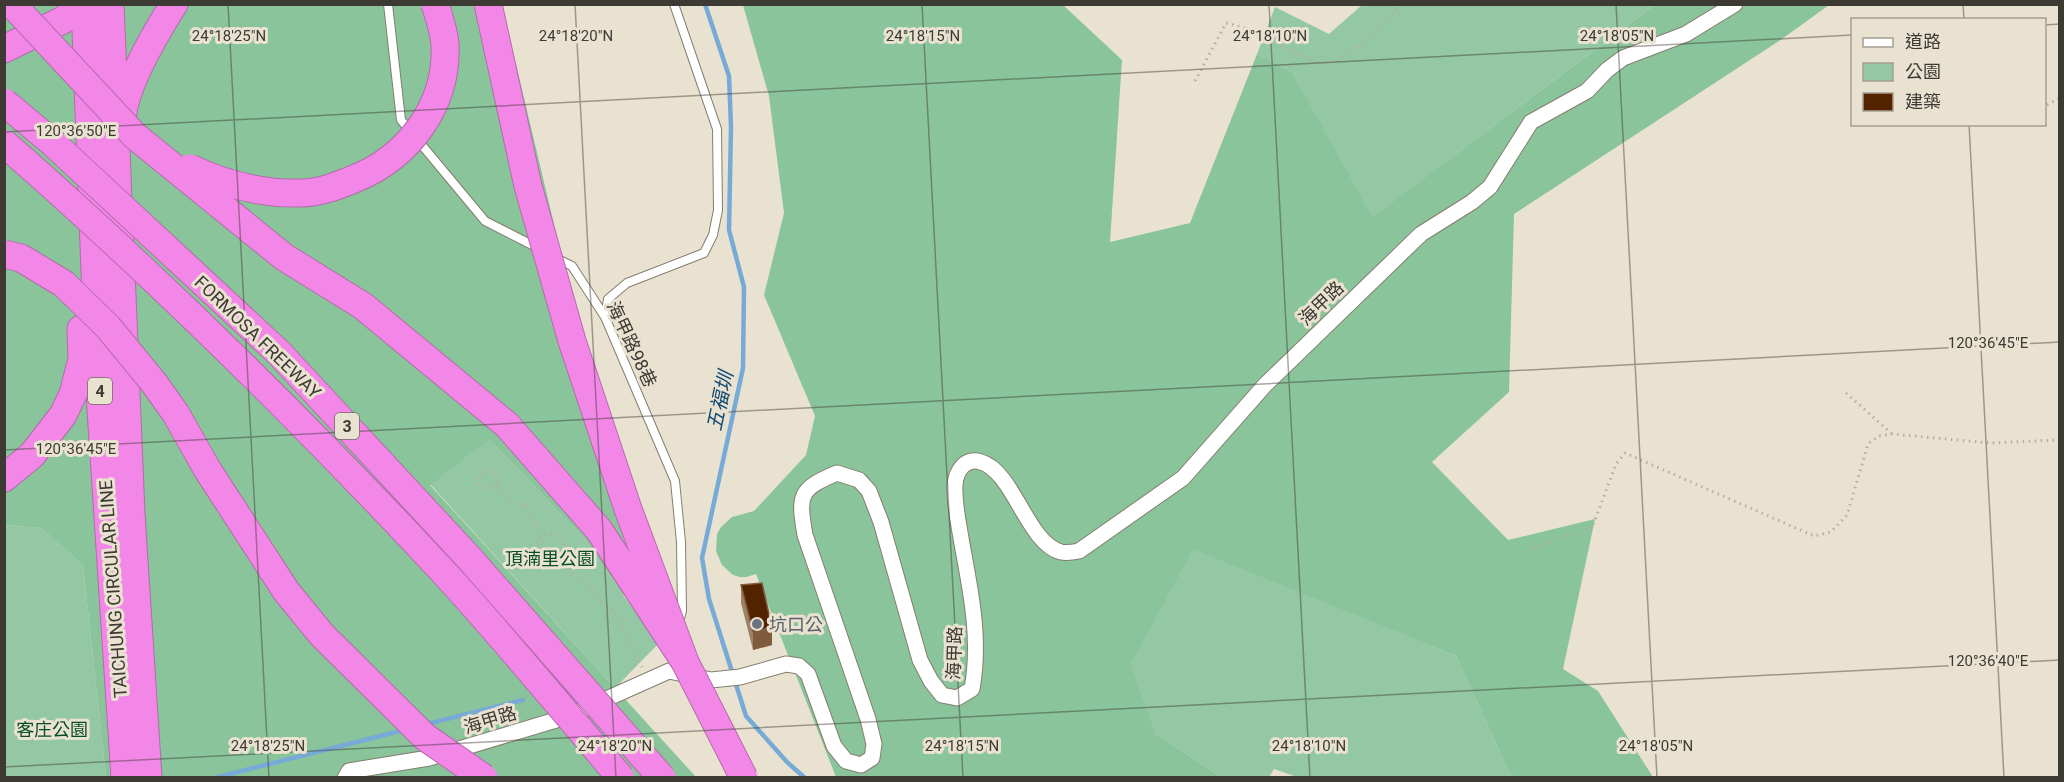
<svg xmlns="http://www.w3.org/2000/svg" width="2064" height="782" viewBox="0 0 2064 782" font-family="Roboto,'Noto Sans TC',sans-serif">
<style>
.green{fill:#94c7a3}
.forest{fill:#89c49b}
.lines{fill:none;stroke-linecap:round;stroke-linejoin:round}
.stream{stroke:#78aad7;stroke-width:4.5}
.service-casing{stroke:#857d6e;stroke-width:10}
.minor-casing{stroke:#857d6e;stroke-width:17}
.motorway-casing{stroke:#b36ca9;stroke-width:29}
.path{stroke:#b5afa1;stroke-width:3;stroke-dasharray:1.5 4.5;stroke-linecap:butt}
.service{stroke:#fff;stroke-width:8}
.minor{stroke:#fff;stroke-width:15}
.motorway{stroke:#f387e8;stroke-width:27}
.motorway-bridge-casing{stroke:#b36ca9;stroke-width:29;stroke-linecap:butt}
.motorway-bridge{stroke:#f387e8;stroke-width:27}
.wall{fill:#9e8268}
.shaded-wall{fill:#805c3f}
.building{fill:#532300;stroke:#805c3f;stroke-width:1.5}
.ticks{fill:none;stroke:#3d3a33;stroke-width:1.5;stroke-opacity:0.45}
.worship-dot{fill:#6b7280;stroke:#eae2d1;stroke-width:2}
.labels{text-anchor:middle;dominant-baseline:central;stroke-width:6;stroke-linejoin:round;paint-order:stroke}
.shield{fill:#eae2d1;stroke:#716c62;stroke-width:1.5}
.shield-label{font-size:16px;font-weight:bold;fill:#3d3a33}
.street-label{font-size:18px;fill:#3d3a33;stroke:#eae2d1}
.park-label{font-size:18px;fill:#054e28;stroke:#eae2d1}
.worship-label{font-size:18px;fill:#5b616d;stroke:#eae2d1;text-anchor:start}
.water-label{font-size:20px;font-style:italic;fill:#124b76;stroke:#eae2d1}
.ticks-label{font-size:15px;text-anchor:middle;fill:#3d3a33;stroke:#eae2d1;stroke-width:6;stroke-linejoin:round;paint-order:stroke}
</style>
<rect width="100%" height="100%" fill="#eae2d1"/>
<path class="green" d="M 1362,5 L 1655,5 L 1371,218 L 1292,72 L 1257,54 L 1275,7 L 1329,34 Z
M 488,438 L 584,538 L 623,595 L 659,643 L 615,688 L 430,484 Z
M 4,525 L 41,528 L 83,565 L 106,777 L 5,777 Z
M 1193,548 L 1456,656 L 1509,772 L 1515,777 L 1300,778 L 1274,769 L 1269,777 L 1221,777 L 1156,734 L 1129,665 Z"/>
<path class="forest" d="M 4,5 L 502,5 L 591,380 L 667,586 L 623,595 L 584,538 L 489,439 L 430,485 L 696,777 L 106,777 L 83,565 L 41,528 L 5,525 Z
M 743,5 L 1063,5 L 1122,60 L 1110,242 L 1190,223 L 1257,54 L 1292,72 L 1372,217 L 1655,5 L 1829,5 L 1779,41 L 1514,214 L 1509,392 L 1432,462 L 1508,540 L 1595,519 L 1563,669 L 1598,691 L 1653,777 L 1515,777 L 1509,772 L 1456,656 L 1193,549 L 1130,665 L 1156,734 L 1221,777 L 836,777 L 756,574 L 746,577 L 740,577 L 733,575 L 722,565 L 716,551 L 717,534 L 721,527 L 732,517 L 754,511 L 806,455 L 815,416 L 764,295 L 784,213 L 769,96 Z"/>
<g class="lines">
<path class="stream" d="M 705,4 L 729,76 L 731,127 L 729,230 L 744,287 L 743,368 L 702,558 L 709,599 L 746,716 L 787,762 L 805,778
M 427,724 L 523,700
M 214,778 L 404,730"/>
<defs>
<path id="service" d="M 388,4 L 401,120 L 485,221 L 540,249
M 556,258 L 572,266 L 605,317 L 675,481 L 681,542 L 682,611 L 679,622
M 605,317 L 608,299 L 627,283 L 704,253 L 713,235 L 718,210 L 717,129 L 674,4"/>
<path id="minor" d="M 345,778 L 349,771 L 429,758 L 566,717 L 669,671 L 711,680 L 740,677 L 786,664 L 799,666 L 808,674 L 834,746 L 846,761 L 861,765 L 872,758 L 874,744 L 868,719 L 805,535 C 798,495 799,489 837,473 L 859,480 L 869,491 L 881,522 L 920,660 L 931,681 L 942,695 L 957,698 L 972,689 C 981,640 971,593 962,544 C 959,525 954,504 955,485 C 956,471 965,457 981,462 C 1014,472 1027,543 1061,552 C 1066,553 1074,552 1079,551 L 1183,478 L 1265,385 L 1421,234 L 1472,202 L 1490,187 L 1531,122 L 1587,91 L 1607,70 L 1623,58 L 1686,34 L 1735,4"/>
<path id="motorway" d="M 85,4 L 99,379 L 125,778
M 110,4 L 131,514 L 148,778
M 4,49 L 63,20 L 84,4
M 122,119 C 125,84 155,34 174,4
M 4,478 L 32,455 L 63,415 L 73,394 L 82,359 L 81,329"/>
</defs>
<use href="#service" class="service-casing"/>
<use href="#minor" class="minor-casing"/>
<use href="#motorway" class="motorway-casing"/>
<path class="path" d="M 1195,81 L 1226,23 L 1249,29 L 1316,63 L 1338,60 L 1370,38 L 1401,4
M 2047,105 L 2060,98
M 1846,393 L 1892,434
M 496,486 C 489,490 485,490 479,484 L 479,477 C 484,470 488,469 496,473 L 498,480 L 496,486 L 509,500 L 526,506 L 541,536
M535 549a15 15 0 1 1 30 0a15 15 0 1 1-30 0Z
M 1533,548 L 1592,528 L 1616,464 L 1625,453 L 1814,536 L 1831,532 L 1847,515 L 1868,444 L 1879,436 L 1892,434 L 1990,443 L 2060,440
M 559,560 L 574,577 L 591,586 L 601,601 L 613,610 L 642,667"/>
<use href="#service" class="service"/>
<use href="#minor" class="minor"/>
<use href="#motorway" class="motorway"/>
<defs>
<path id="motorway-bridge" d="M 12,4 L 135,136 L 284,257 L 363,306 L 507,425 L 599,530 L 685,662
M 488,4 L 528,186 L 572,341 L 628,509 L 685,662 L 744,778
M 4,102 L 54,144 L 279,353 L 470,559 L 662,778
M 4,143 C 160,280 308,426 449,578 C 508,643 564,711 621,778
M 190,168 C 224,184 263,194 301,193 C 319,193 337,186 354,179 C 409,157 448,105 445,44 C 444,31 439,17 435,4
M 4,254 L 21,258 L 64,284 L 108,327 L 154,383 L 176,414 L 207,469 L 286,591 L 322,635 L 425,737 L 484,778"/>
</defs>
<use href="#motorway-bridge" class="motorway-bridge-casing"/>
<use href="#motorway-bridge" class="motorway-bridge"/>
</g>
<path class="wall" d="M 741,585 L 772,645 L 753,650 L 741,603 Z"/>
<path class="shaded-wall" d="M 772,627 L 772,645 L 753,650 L 753,632 Z"/>
<path class="building" d="M 762,583 L 772,627 L 753,632 L 741,585 Z"/>
<path class="ticks" d="M 228,4 L 269,778M 575,4 L 616,778M 922,4 L 963,778M 1269,4 L 1310,778M 1616,4 L 1657,778M 1963,4 L 1964,20M 2044,25 L 2060,24M 1969,124 L 2004,778M 4,132 L 1852,35M 4,450 L 2060,342M 4,767 L 2060,660"/>
<circle class="worship-dot" cx="757" cy="624" r="6"/>
<g class="labels">
<g class="shield">
<rect x="88" y="378" width="24" height="26" rx="4.5"/>
<rect x="335" y="413" width="24" height="26" rx="4.5"/>
</g>
<g class="shield-label">
<text x="100" y="391">4</text>
<text x="347" y="426">3</text>
</g>
<g class="street-label">
<text transform="translate(1321 303) rotate(-44)">海甲路</text>
<text transform="translate(258 337) rotate(44)">FORMOSA FREEWAY</text>
<text transform="translate(632 344) rotate(65)">海甲路98巷</text>
<text transform="translate(113 589) rotate(-94)">TAICHUNG CIRCULAR LINE</text>
<text transform="translate(954 653) rotate(-88)">海甲路</text>
<text transform="translate(490 720) rotate(-17)">海甲路</text>
</g>
<g class="park-label">
<text x="550" y="558">頂湳里公園</text>
<text x="52" y="729">客庄公園</text>
</g>
<g class="worship-label">
<text x="769" y="624">坑口公</text>
</g>
<g class="water-label">
<text transform="translate(720 401) rotate(-78)">五福圳</text>
</g>
</g>
<g class="ticks-label">
<text x="229" y="41">24°18'25"N</text>
<text x="576" y="41">24°18'20"N</text>
<text x="923" y="41">24°18'15"N</text>
<text x="1270" y="41">24°18'10"N</text>
<text x="1617" y="41">24°18'05"N</text>
<text x="76" y="136">120°36'50"E</text>
<text x="1988" y="348">120°36'45"E</text>
<text x="76" y="454">120°36'45"E</text>
<text x="1988" y="666">120°36'40"E</text>
<text x="268" y="751">24°18'25"N</text>
<text x="615" y="751">24°18'20"N</text>
<text x="962" y="751">24°18'15"N</text>
<text x="1309" y="751">24°18'10"N</text>
<text x="1656" y="751">24°18'05"N</text>
</g>
<rect width="2064" height="782" fill="none" stroke="#3d3a33" stroke-width="12"/>
<rect x="1851" y="18" width="195" height="108" fill="#eae2d1" stroke="#a59f92" stroke-width="1.5"/>
<rect x="1863" y="38" width="30" height="9" fill="#ffffff" stroke="#a59f92" stroke-width="1.5"/>
<text x="1905" y="48" font-size="18" fill="#3d3a33">道路</text>
<rect x="1863" y="63" width="30" height="18" fill="#94c7a3" stroke="#a59f92" stroke-width="1.5"/>
<text x="1905" y="78" font-size="18" fill="#3d3a33">公園</text>
<rect x="1863" y="93" width="30" height="18" fill="#532300" stroke="#a59f92" stroke-width="1.5"/>
<text x="1905" y="108" font-size="18" fill="#3d3a33">建築</text>
</svg>
